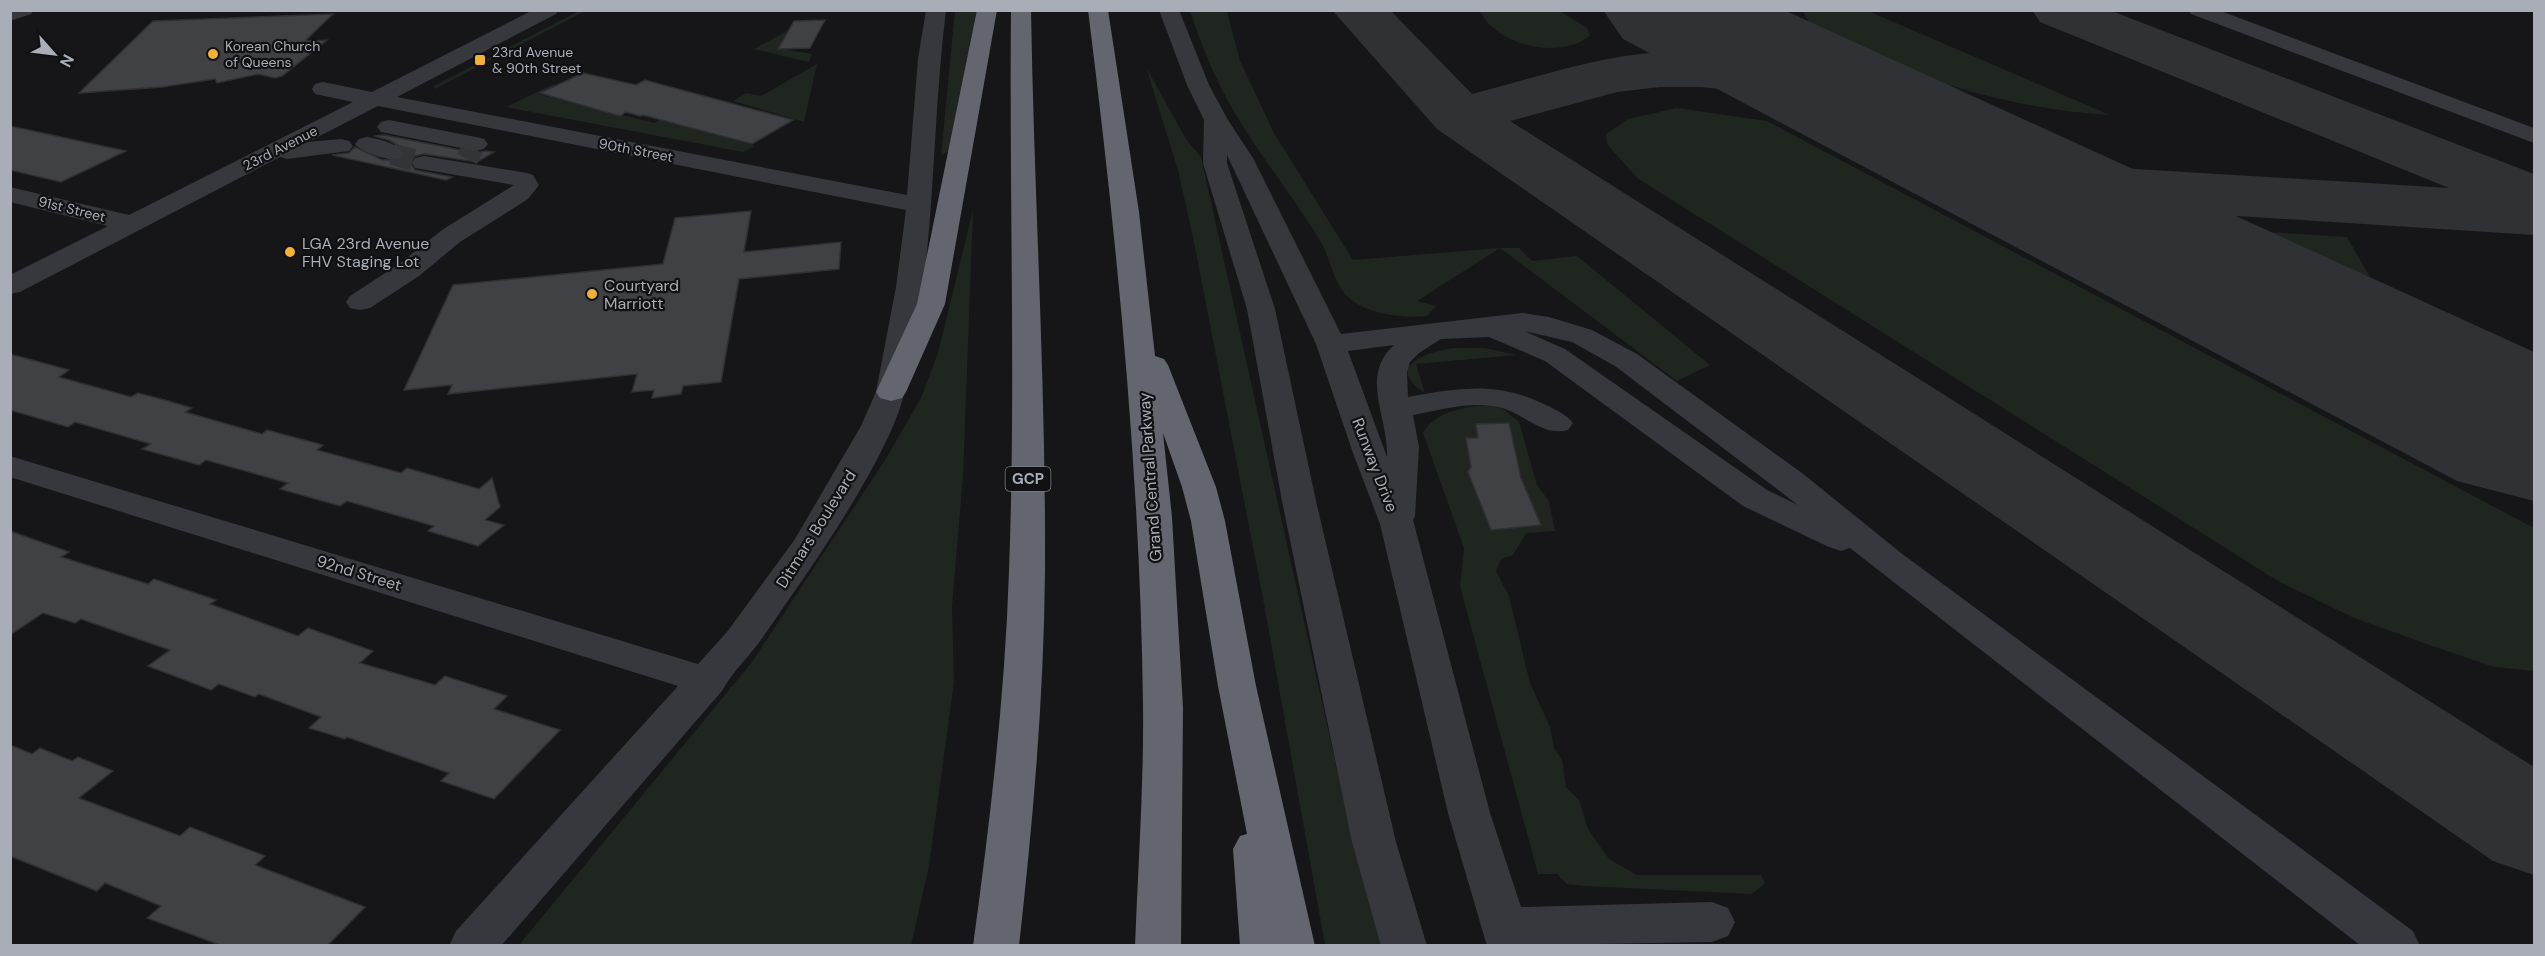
<svg xmlns="http://www.w3.org/2000/svg" width="2545" height="956" viewBox="0 0 2545 956" font-family="'DM Sans',sans-serif">
<style>
.green{fill:#1e261f}
.lines{fill:none;stroke-linecap:round;stroke-linejoin:round}
.taxiway{fill:#303135;fill-rule:evenodd}
.runway{fill:#303135;fill-rule:evenodd}
.building{fill:#404145;stroke:#303034;stroke-width:1.5}
.minor-tunnel{stroke:#333438;stroke-width:22;stroke-dasharray:22 11;stroke-linecap:butt}
.minor{fill:#37383d;fill-rule:evenodd}
.highway{fill:#63666e;fill-rule:evenodd}
.poi-dot{fill:#f2b134;stroke:#111113;stroke-width:2}
.labels{text-anchor:middle;dominant-baseline:central;stroke-width:4.5;stroke-linejoin:round;paint-order:stroke}
.far-poi-label{font-size:14px;fill:#a8adb8;stroke:#111113;text-anchor:start}
.far-street-label{font-size:14px;fill:#a8adb8;stroke:#111113}
.shield{fill:#111113;stroke:#7b7e86;stroke-width:1.5}
.shield-label{font-size:15px;font-weight:bold;fill:#a8adb8}
.poi-label{font-size:16px;fill:#a8adb8;stroke:#111113;text-anchor:start}
.street-label{font-size:16px;fill:#a8adb8;stroke:#111113}
</style>
<rect width="100%" height="100%" fill="#161618"/>
<path class="green" d="M 579,11 L 585,11 L 435,89 L 434,86 Z
M 955,11 L 978,11 L 952,150 L 941,155 Z
M 1190,11 L 1227,11 L 1240,61 L 1274,133 L 1353,260 L 1500,248 L 1519,248 L 1532,261 L 1577,256 L 1710,365 L 1677,381 L 1500,248 L 1417,301 L 1436,306 L 1427,316 C 1400,318 1365,315 1345,294 C 1334,282 1330,259 1322,244 C 1296,200 1262,159 1236,115 C 1216,82 1202,47 1190,11 Z
M 1480,11 L 1560,11 L 1587,28 L 1590,36 C 1559,60 1497,46 1480,11 Z
M 1803,11 L 1868,11 L 2110,115 C 2024,110 1941,87 1862,52 C 1841,43 1811,33 1803,11 Z
M 787,31 L 778,48 L 812,54 L 809,62 L 754,49 Z
M 817,64 L 804,122 L 733,101 L 746,93 L 761,96 Z
M 1146,67 L 1186,139 L 1201,157 L 1352,837 L 1383,945 L 1325,945 L 1264,604 L 1194,242 L 1178,170 Z
M 554,84 L 555,85 L 538,94 L 654,123 L 662,119 L 755,146 L 743,152 L 506,107 Z
M 1677,108 L 1767,121 L 2534,528 L 2534,671 L 2494,667 L 2424,643 L 2354,618 L 2278,581 L 1637,178 L 1607,144 L 1606,134 L 1628,119 Z
M 973,210 L 963,477 L 952,606 L 954,682 L 929,866 L 911,945 L 519,945 L 752,662 L 885,460 L 921,398 L 938,353 Z
M 2266,232 L 2347,237 L 2370,277 L 2348,274 L 2261,234 Z
M 1452,348 L 1485,348 L 1517,355 L 1416,364 L 1425,393 C 1415,386 1408,382 1407,369 C 1419,354 1435,352 1452,348 Z
M 1490,405 L 1503,409 L 1519,422 L 1537,485 L 1549,501 L 1555,531 L 1526,533 L 1513,555 L 1501,559 L 1496,571 L 1509,596 L 1530,683 L 1550,727 L 1554,748 L 1562,760 L 1566,787 L 1579,800 L 1588,829 L 1609,859 L 1637,875 L 1761,875 L 1765,883 L 1752,894 L 1584,886 L 1567,884 L 1557,874 L 1538,874 L 1460,586 L 1464,548 L 1423,433 C 1435,411 1467,406 1490,405 Z"/>
<g class="lines">
<path class="taxiway" d="M 1332,10 L 1390,10 L 1472,94 C 1533,78 1595,57 1659,52 C 1733,45 1806,69 1878,88 L 1887,101 L 1878,114 L 1856,119 L 1759,93 L 1701,87 L 1660,87 L 1617,92 L 1510,121 L 2534,767 L 2534,875 L 2493,861 L 1437,129 Z
M 2032,10 L 2109,10 L 2534,174 L 2534,235 L 2021,202 L 1997,196 L 1987,182 L 1997,168 L 2021,162 L 2449,188 L 2040,22 Z"/>
<path class="runway" d="M 1603,10 L 1784,10 L 2534,352 L 2534,501 L 2457,481 L 1623,39 Z"/>
</g>
<path class="building" d="M 333,14 L 305,41 L 327,40 L 282,76 L 275,78 L 258,74 L 217,83 L 215,79 L 162,87 L 79,93 L 153,21 Z
M 825,20 L 810,48 L 778,49 L 794,21 Z
M 583,73 L 636,85 L 645,80 L 793,120 L 752,144 L 643,115 L 640,116 L 626,112 L 620,116 L 540,93 Z
M 10,126 L 126,151 L 61,182 L 10,170 Z
M 384,135 L 476,153 L 486,151 L 494,152 L 477,162 L 424,154 L 415,156 L 410,162 L 415,170 L 452,177 L 446,180 L 332,155 L 349,153 L 355,147 L 382,160 L 402,160 L 406,154 L 402,148 L 389,140 L 374,136 Z
M 751,211 L 744,252 L 841,242 L 839,269 L 739,279 L 721,382 L 683,386 L 681,394 L 652,398 L 654,390 L 632,392 L 637,374 L 448,394 L 452,385 L 404,390 L 453,285 L 663,264 L 675,218 Z
M 10,354 L 69,370 L 59,377 L 131,397 L 138,393 L 165,400 L 192,408 L 185,412 L 262,434 L 267,430 L 323,445 L 317,450 L 401,473 L 407,468 L 479,489 L 492,478 L 500,507 L 485,520 L 504,525 L 478,546 L 428,531 L 434,526 L 347,501 L 340,506 L 280,489 L 288,483 L 206,460 L 199,465 L 142,449 L 151,444 L 75,422 L 68,427 L 10,410 Z
M 1509,423 L 1521,478 L 1541,525 L 1491,530 L 1468,472 L 1471,467 L 1466,438 L 1478,438 L 1476,424 Z
M 10,531 L 69,552 L 61,557 L 148,584 L 154,579 L 216,600 L 210,604 L 298,636 L 308,628 L 373,651 L 360,663 L 435,685 L 445,676 L 507,696 L 494,709 L 560,730 L 494,799 L 441,781 L 449,773 L 347,737 L 345,739 L 309,728 L 321,717 L 259,694 L 255,697 L 219,684 L 211,690 L 148,666 L 170,650 L 124,634 L 81,619 L 75,623 L 43,613 L 10,635 Z
M 10,745 L 32,754 L 40,748 L 72,761 L 78,757 L 113,771 L 79,798 L 180,836 L 190,827 L 265,856 L 255,865 L 365,907 L 328,945 L 220,945 L 147,918 L 161,906 L 105,883 L 97,891 L 10,856 Z"/>
<g class="lines">
<path class="minor-tunnel" d="M 392,154 L 424,163
M 467,159 L 473,148"/>
<path class="minor" d="M 10,10 L 34,10 L 31,14 L 10,21 Z
M 533,10 L 559,10 L 556,14 L 397,97 L 907,195 L 918,59 L 926,10 L 946,10 C 933,114 935,219 918,323 C 912,358 908,391 894,424 C 861,499 809,570 763,637 C 750,656 732,672 722,691 L 501,946 L 449,946 L 456,931 L 678,686 L 10,477 L 10,456 L 698,664 L 727,632 L 795,539 L 861,426 L 876,392 L 896,287 L 906,210 L 378,106 L 308,142 L 341,139 L 349,141 L 353,146 L 349,151 L 287,159 L 280,157 L 20,292 L 10,294 L 10,275 L 108,226 L 10,202 L 10,187 L 129,215 L 353,102 L 315,94 L 312,89 L 315,84 L 323,82 L 372,92 Z
M 1159,10 L 1179,10 L 1209,85 L 1228,120 L 1253,158 L 1341,334 L 1522,313 L 1549,317 L 1592,330 L 1637,354 L 1802,473 L 1901,553 L 2413,931 L 2420,946 L 2361,946 L 1850,548 L 1841,551 L 1829,547 L 1743,506 L 1545,361 L 1489,337 L 1441,339 L 1419,353 L 1410,362 L 1407,372 L 1408,397 C 1460,388 1497,381 1546,405 C 1556,410 1566,414 1573,423 L 1568,430 C 1542,437 1523,412 1498,407 C 1470,401 1440,410 1413,415 L 1419,447 L 1415,516 L 1413,520 L 1490,813 L 1521,907 L 1712,902 L 1728,908 L 1735,922 L 1728,936 L 1712,942 L 1487,946 L 1448,813 L 1380,524 L 1353,453 L 1316,344 L 1227,155 L 1227,163 L 1275,309 L 1316,501 L 1396,842 L 1427,946 L 1381,946 L 1352,842 L 1282,501 L 1247,309 L 1203,163 L 1204,120 L 1187,85 ZM 1524,331 L 1572,342 L 1615,366 L 1798,505 L 1767,490 L 1565,349 ZM 1394,345 C 1359,376 1389,419 1387,457 L 1348,351 Z
M 2188,10 L 2218,10 L 2534,128 L 2534,143 L 2191,14 Z
M 389,120 L 476,137 L 484,139 L 488,144 L 484,149 L 476,151 L 381,132 L 377,127 L 381,122 Z
M 367,137 C 381,140 396,142 404,154 L 400,159 C 390,162 361,152 355,144 L 359,139 Z
M 424,156 L 527,173 L 533,175 L 539,185 L 528,199 L 460,242 L 419,276 L 370,308 L 360,310 L 350,308 L 346,302 L 350,296 L 399,264 L 442,230 L 514,185 L 415,168 L 412,163 L 415,158 Z"/>
<path class="highway" d="M 977,10 L 997,10 L 945,304 L 906,392 L 902,398 L 891,401 L 880,398 L 876,392 L 917,304 Z
M 1011,10 L 1031,10 C 1034,197 1046,383 1045,570 C 1044,696 1033,821 1019,946 L 973,946 C 990,821 1005,696 1009,571 C 1016,384 1009,197 1011,10 Z
M 1088,10 L 1108,10 L 1139,212 L 1155,356 L 1164,359 L 1168,365 L 1216,487 L 1225,521 L 1256,686 L 1315,946 L 1240,946 L 1233,849 L 1240,836 L 1247,834 L 1218,686 L 1191,521 L 1182,487 L 1163,433 L 1172,517 L 1183,708 L 1181,946 L 1135,946 C 1138,866 1144,785 1143,705 C 1140,472 1117,242 1088,10 Z"/>
</g>
<g class="poi-dot">
<circle cx="213" cy="54" r="6"/>
<rect x="474" y="54" width="12" height="12" rx="3"/>
<circle cx="290" cy="252" r="6"/>
<circle cx="592" cy="294" r="6"/>
</g>
<g class="labels">
<g class="far-poi-label">
<text x="225" y="46">Korean Church<tspan x="225" dy="16">of Queens</tspan></text>
<text x="492" y="52">23rd Avenue<tspan x="492" dy="16">&amp; 90th Street</tspan></text>
</g>
<g class="far-street-label">
<text transform="translate(280 148) rotate(-27)">23rd Avenue</text>
<text transform="translate(636 150) rotate(11)">90th Street</text>
<text transform="translate(72 209) rotate(14)">91st Street</text>
</g>
<rect class="shield" x="1005.5" y="467" width="45" height="24" rx="4.5"/>
<g class="shield-label">
<text x="1028" y="479">GCP</text>
</g>
<g class="poi-label">
<text x="302" y="243">LGA 23rd Avenue<tspan x="302" dy="18">FHV Staging Lot</tspan></text>
<text x="604" y="285">Courtyard<tspan x="604" dy="18">Marriott</tspan></text>
</g>
<g class="street-label">
<text transform="translate(1375 465) rotate(69)">Runway Drive</text>
<text transform="translate(1150 477) rotate(-94)">Grand Central Parkway</text>
<text transform="translate(816 529) rotate(-58)">Ditmars Boulevard</text>
<text transform="translate(359 573) rotate(17)">92nd Street</text>
</g>
</g>
<rect width="2545" height="956" fill="none" stroke="#a8adb8" stroke-width="24"/>
<g transform="translate(54 54) rotate(118)" stroke="#111113" stroke-width="4.5" paint-order="stroke">
<path d="M0-4.5L10 22L0 15L-10 22Z" fill="#a8adb8"/>
<text y="-9" font-size="16" font-weight="bold" text-anchor="middle" fill="#a8adb8">N</text>
</g>
</svg>
